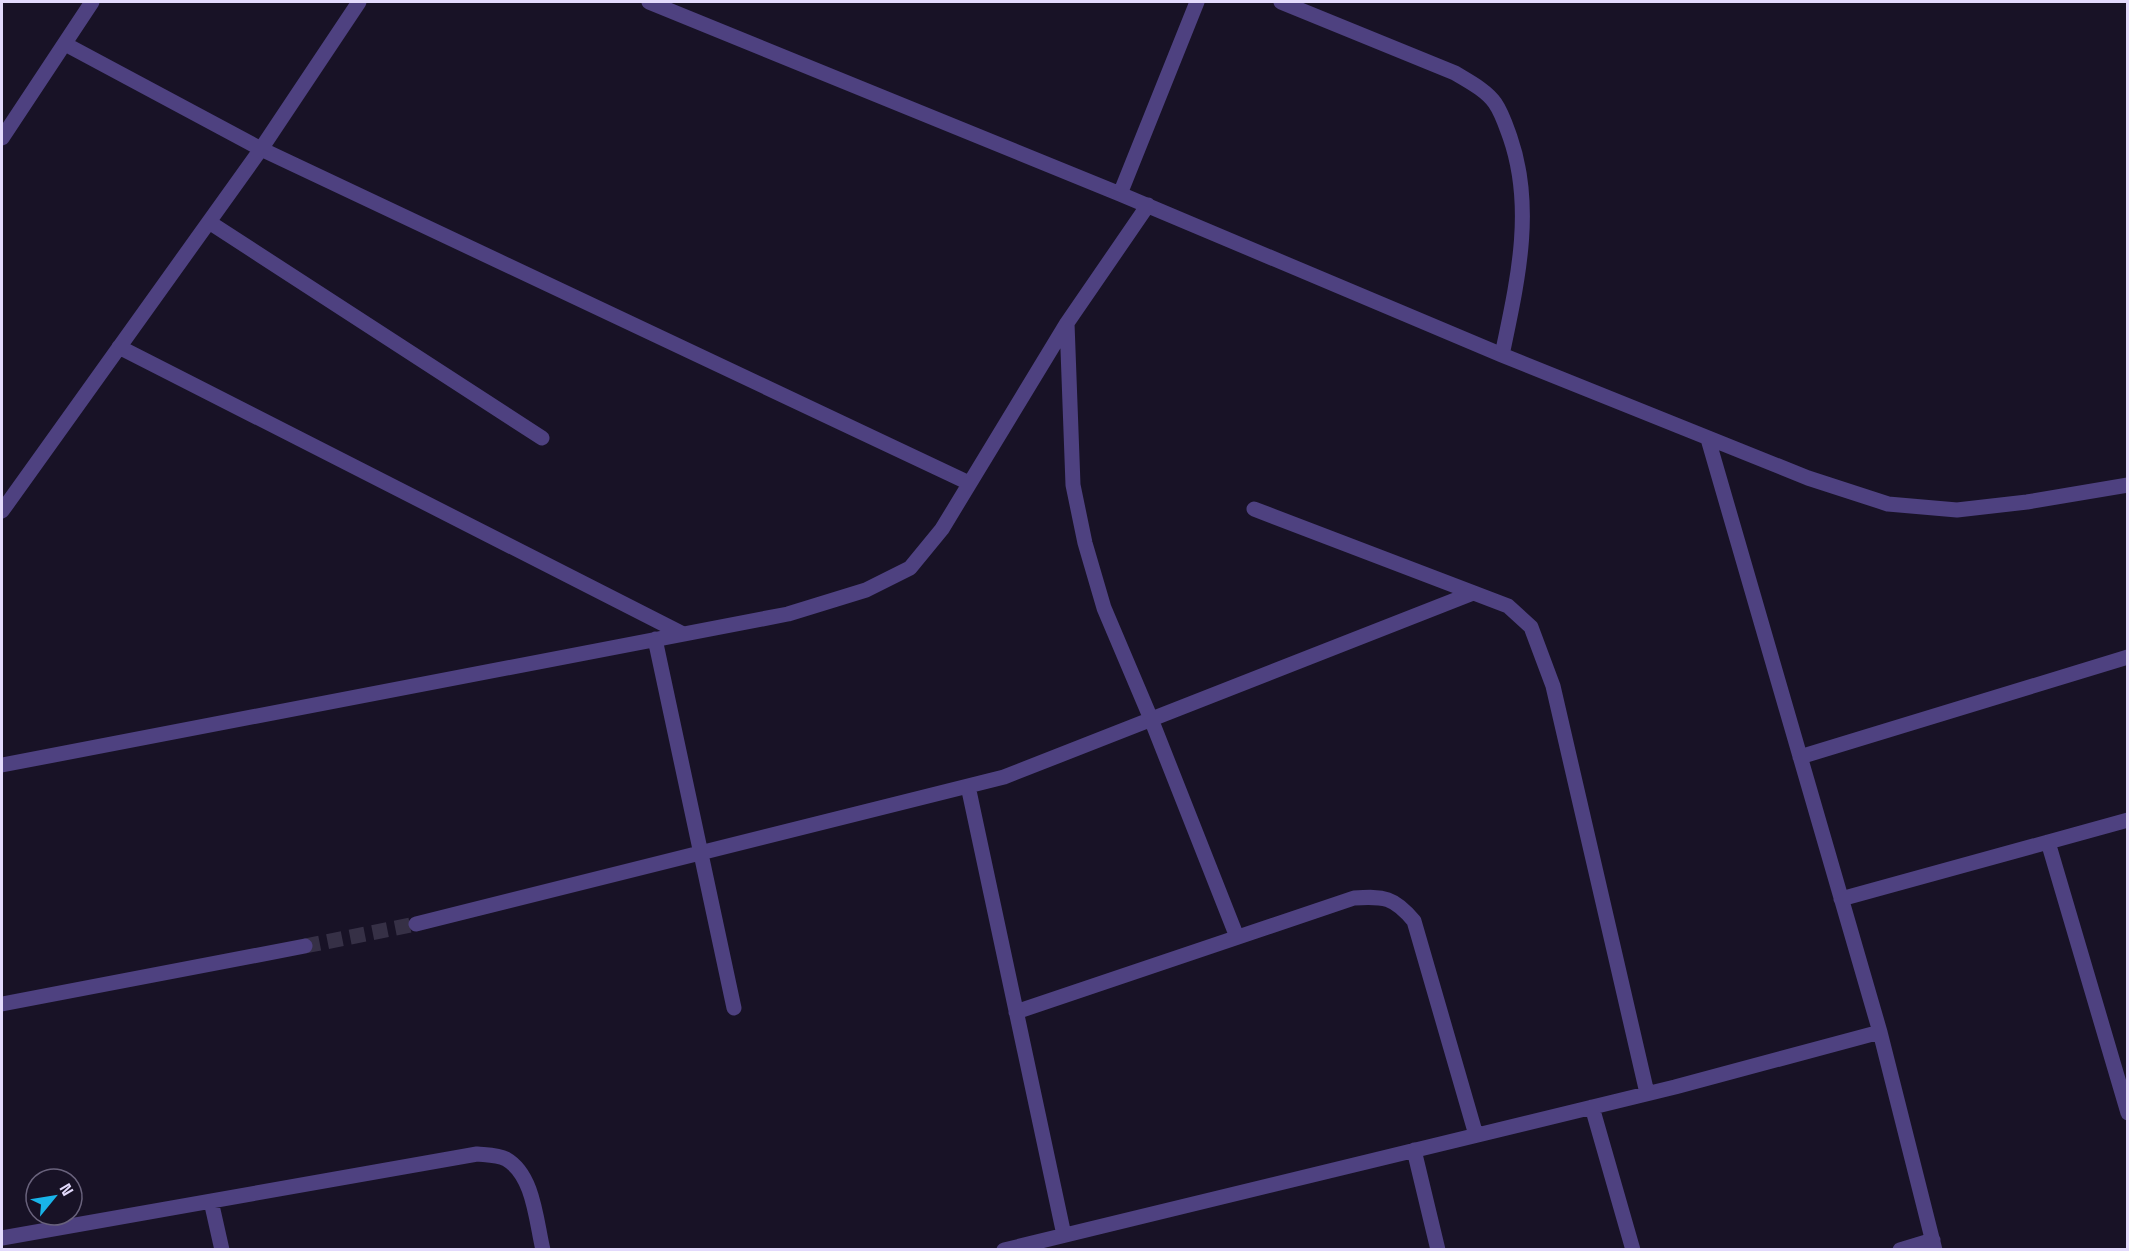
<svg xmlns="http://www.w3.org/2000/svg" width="2129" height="1251" viewBox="0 0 2129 1251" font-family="'Space Grotesk',sans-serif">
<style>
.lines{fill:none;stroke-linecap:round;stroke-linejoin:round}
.street-tunnel{stroke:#363046;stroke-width:15;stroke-dasharray:15 8;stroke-linecap:butt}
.street{stroke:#4e4180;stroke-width:15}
</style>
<rect width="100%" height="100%" fill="#181226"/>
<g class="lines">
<path class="street-tunnel" d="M 305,946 L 416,924"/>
<path class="street" d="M 649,2 L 1120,194 L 1502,355 L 1808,478 L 1888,504 L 1957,510 L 2027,502 L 2128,485
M 1281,2 L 1455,73 C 1468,81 1486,90 1495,103 C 1502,113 1506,126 1510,137 C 1535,209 1517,283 1502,355
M 65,44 L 261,149 L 969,483
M 2,138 L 92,2
M 1120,194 L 1197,2
M 209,222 L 542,438
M 1067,323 L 1073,485 L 1085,543 L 1104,608 L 1151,719 L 1237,937
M 119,347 L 683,634
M 1708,439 L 1880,1032 L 1935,1250
M 1254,509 L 1508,606 L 1531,627 L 1553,686 L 1647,1093
M 2,511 L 261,149 L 359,2
M 655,639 L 734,1008
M 1800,757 L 2128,657
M 2,765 L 788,614 L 866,590 L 910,568 L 942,529 L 1067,323 L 1148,205
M 968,786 L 1064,1235
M 2048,842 L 2128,1113
M 1841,899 L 2128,820
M 416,924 L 1004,777 L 1473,593
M 2,1004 L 305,946
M 1016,1012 L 1354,898 C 1384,896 1394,897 1414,921 L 1476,1135
M 1592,1107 L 1633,1250
M 1414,1150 L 1438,1250
M 211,1201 L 222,1250
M 2,1238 L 477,1154 C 486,1155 498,1155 506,1159 C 534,1175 536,1221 543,1250
M 1004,1250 L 1675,1087 L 1880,1032
M 1900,1250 L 1933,1240"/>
</g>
<rect width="2129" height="1251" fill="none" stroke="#e3dafc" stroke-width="6"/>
<g transform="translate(54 1197) rotate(60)"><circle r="28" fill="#181226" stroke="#69627c" stroke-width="1.5"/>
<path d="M0-4.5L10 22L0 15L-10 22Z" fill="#19b4e9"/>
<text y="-9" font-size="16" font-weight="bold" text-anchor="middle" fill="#e3dafc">N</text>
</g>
</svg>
